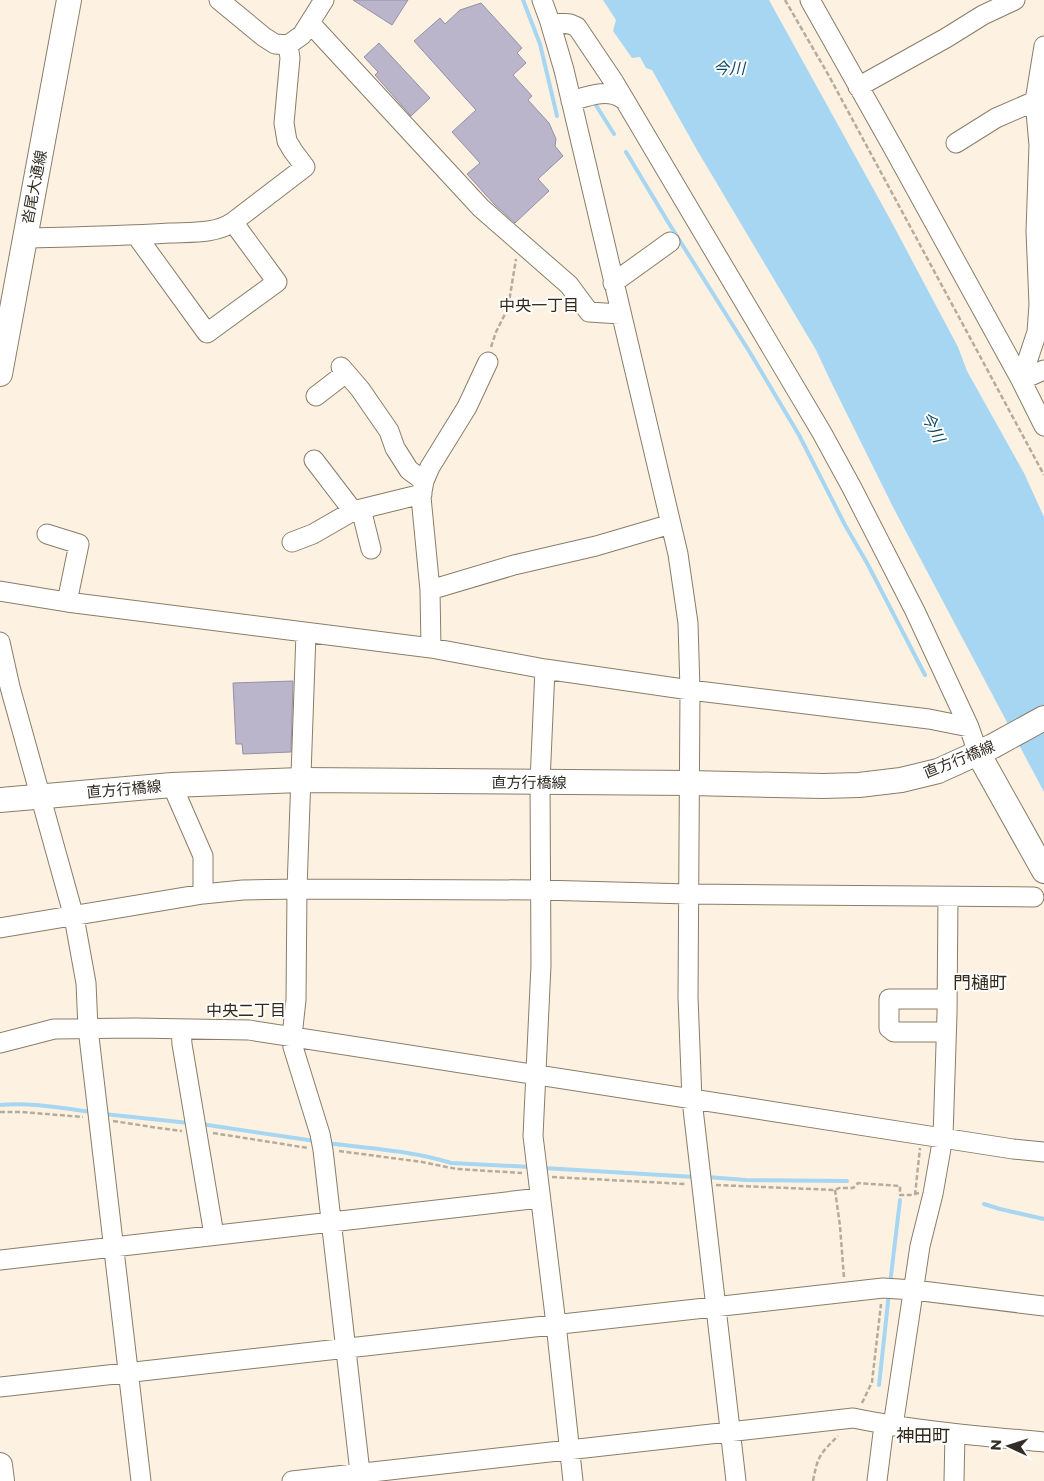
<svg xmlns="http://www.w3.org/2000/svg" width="1044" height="1481" viewBox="0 0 1044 1481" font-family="Montserrat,'Noto Sans JP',sans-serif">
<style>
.water{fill:#a7d6f2}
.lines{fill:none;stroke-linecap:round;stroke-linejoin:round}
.stream{stroke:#a7d6f2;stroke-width:4}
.building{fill:#bbb5cc;stroke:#9590a6}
.minor-casing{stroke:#897d69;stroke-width:21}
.major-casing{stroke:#897d69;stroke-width:26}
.path{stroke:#b5ac9e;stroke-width:2.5;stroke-dasharray:5 2.5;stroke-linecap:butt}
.minor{stroke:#fff;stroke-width:19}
.major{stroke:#fff;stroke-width:24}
.labels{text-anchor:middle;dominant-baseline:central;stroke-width:4;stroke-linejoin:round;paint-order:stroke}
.street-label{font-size:15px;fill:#322d25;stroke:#fff}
.water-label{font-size:16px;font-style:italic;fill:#0d4965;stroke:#fff}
.neighbourhood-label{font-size:16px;fill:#332918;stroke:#fff}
.quarter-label{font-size:18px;fill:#332918;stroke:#fff}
</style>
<rect width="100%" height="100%" fill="#fdf2e1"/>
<path class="water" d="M 603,0 L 769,0 L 890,219 L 958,347 L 967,371 L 1024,473 L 1044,517 L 1044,792 L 894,509 L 833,386 L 816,350 L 697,150 L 652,70 L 646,68 L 640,57 L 632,58 L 613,31 L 616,20 Z"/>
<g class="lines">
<path class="stream" d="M 523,0 L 540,44 L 557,116
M 594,102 L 614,134
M 626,152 L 668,222 L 749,351 L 799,435 L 845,525 L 867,563 L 925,675
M 0,1105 C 30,1102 62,1108 92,1112
M 104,1114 L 189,1123
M 201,1124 L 315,1141
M 327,1143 C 366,1148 414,1151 451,1163 L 531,1167
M 543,1168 L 695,1177
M 707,1177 L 746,1180 L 847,1181
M 984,1204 L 1000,1209 L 1044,1219
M 890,1284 L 900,1200
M 879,1385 L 889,1293"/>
</g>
<path class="building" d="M 353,0 L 408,0 L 392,25 Z
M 481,3 L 522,48 L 517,53 L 526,63 L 513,75 L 532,96 L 528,100 L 549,123 L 556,139 L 555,146 L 563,156 L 538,179 L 549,191 L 515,223 L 495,205 L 467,174 L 480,163 L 452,132 L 476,110 L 414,41 L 440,18 L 445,24 L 460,10 Z
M 379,43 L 430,98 L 411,116 L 375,75 L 378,72 L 364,57 Z
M 293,681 L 291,752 L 243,754 L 242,744 L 236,744 L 233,683 Z"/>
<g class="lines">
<defs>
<path id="minor" d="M 219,0 L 264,37 L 275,44 L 288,45 L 302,35 L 324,0
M 542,0 L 550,22 L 564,70 L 678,554 L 688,623 L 690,690 L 688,997 L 692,1100 L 736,1481
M 810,0 L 895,151 L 1021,380 L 1044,426
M 550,22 L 570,24 L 577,27 L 614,82 L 822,433 L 852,488 L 915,611 L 969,727 L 978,753
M 310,23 L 481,208 L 569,285 L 589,312 L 620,314
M 858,87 L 946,38 L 983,15 L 1015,0
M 571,101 C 588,96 608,88 623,99
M 956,143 L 996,118 L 1035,101
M 136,235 L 207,333 L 277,282 L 233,222
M 25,238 C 73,237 122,236 170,233 C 190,232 216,234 233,222 L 305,167 L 293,151 L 287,141 L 284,123 L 290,58 L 288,45
M 613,283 L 670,242
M 341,367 L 360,389 L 389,431 L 395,448 L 409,470 L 424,481
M 1021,380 L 1037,332 L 1039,304 L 1036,231 L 1039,145 L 1035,101 L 1044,46
M 1021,380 L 1044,370
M 316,396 L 346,373
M 314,460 L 353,511 L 422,494
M 361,509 L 371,549
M 47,534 L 79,544 L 67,602
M 292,542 L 313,534 L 353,511
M 430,590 L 514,565 L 596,546 L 671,524
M 0,591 L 67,602 L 431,648 L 545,669 L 690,690 L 929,719 L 969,727
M 306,633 L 297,889 L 296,1000 L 292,1036 L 293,1047 L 320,1134 L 323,1150 L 361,1481
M 0,642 L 10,687 L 74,917 L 86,983 L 88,1028 L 141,1481
M 431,648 L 430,590 L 421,497 L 424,481 L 430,467 L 467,407 L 488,362
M 545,669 L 540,782 L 541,965 L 533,1136 L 556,1324 L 573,1481
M 172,785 L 203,856 L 203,894
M 0,928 L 203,894 L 243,890 L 297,889 L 540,890 L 689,894 L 1034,897
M 181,1029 L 182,1044 L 214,1235
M 946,1032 L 894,1032 L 889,1028 L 889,999 L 947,999
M 0,1043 L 54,1029 L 135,1028 L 249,1030 L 1013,1149 L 1044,1152
M 0,1260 L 540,1198
M 0,1387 L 883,1288 L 914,1290 L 1044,1306
M 893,1426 L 920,1246 L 933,1194 L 943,1137 L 947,1014 L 948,897
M 292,1481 L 853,1418 C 916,1431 980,1436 1044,1442
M 877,1481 L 884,1425
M 954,1481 L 955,1434"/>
<path id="major" d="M 0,374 L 69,0
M 978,753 L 1044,871
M 0,800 L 172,785 L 301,780 L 690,783 L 823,786 L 859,785 L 901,780 L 938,771 L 993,746 L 1044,718
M 0,1465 L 2,1481"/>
</defs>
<use href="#minor" class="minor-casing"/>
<use href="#major" class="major-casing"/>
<path class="path" d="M 785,0 L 829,76 L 1044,475
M 491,347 L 496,332 L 508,308 L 516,259
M 0,1112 L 22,1112 L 83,1117
M 113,1121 L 159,1128 L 182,1131
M 213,1133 L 308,1148
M 339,1151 L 422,1162 L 457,1169 L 522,1173
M 552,1177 L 686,1184
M 716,1185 L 835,1190 L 839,1188 L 853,1188 L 858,1183 L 900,1186 L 900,1195 L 910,1195 L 919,1193
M 835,1190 L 840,1226 L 844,1278
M 915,1195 L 920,1148
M 862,1403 L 872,1382 L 881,1304
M 813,1481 C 818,1455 820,1454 838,1436"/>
<use href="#minor" class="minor"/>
<use href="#major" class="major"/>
</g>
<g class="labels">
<g class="street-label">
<text transform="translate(34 187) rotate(-79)">沓尾大通線</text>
<text transform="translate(959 759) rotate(-22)">直方行橋線</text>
<text x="529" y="782">直方行橋線</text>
<text transform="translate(124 789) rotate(-5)">直方行橋線</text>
</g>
<g class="water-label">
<text x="729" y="68">今川</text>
<text transform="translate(933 427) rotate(63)">今川</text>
</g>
<g class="neighbourhood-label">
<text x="539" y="305">中央一丁目</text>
<text x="246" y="1010">中央二丁目</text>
</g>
<g class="quarter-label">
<text x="980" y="983">門樋町</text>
<text x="923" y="1436">神田町</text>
</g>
</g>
<g transform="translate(1009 1446) rotate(274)" stroke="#ffffff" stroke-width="4" paint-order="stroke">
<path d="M0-4L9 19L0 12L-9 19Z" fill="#322d25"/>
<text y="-8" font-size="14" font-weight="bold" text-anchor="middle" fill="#322d25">N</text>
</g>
</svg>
